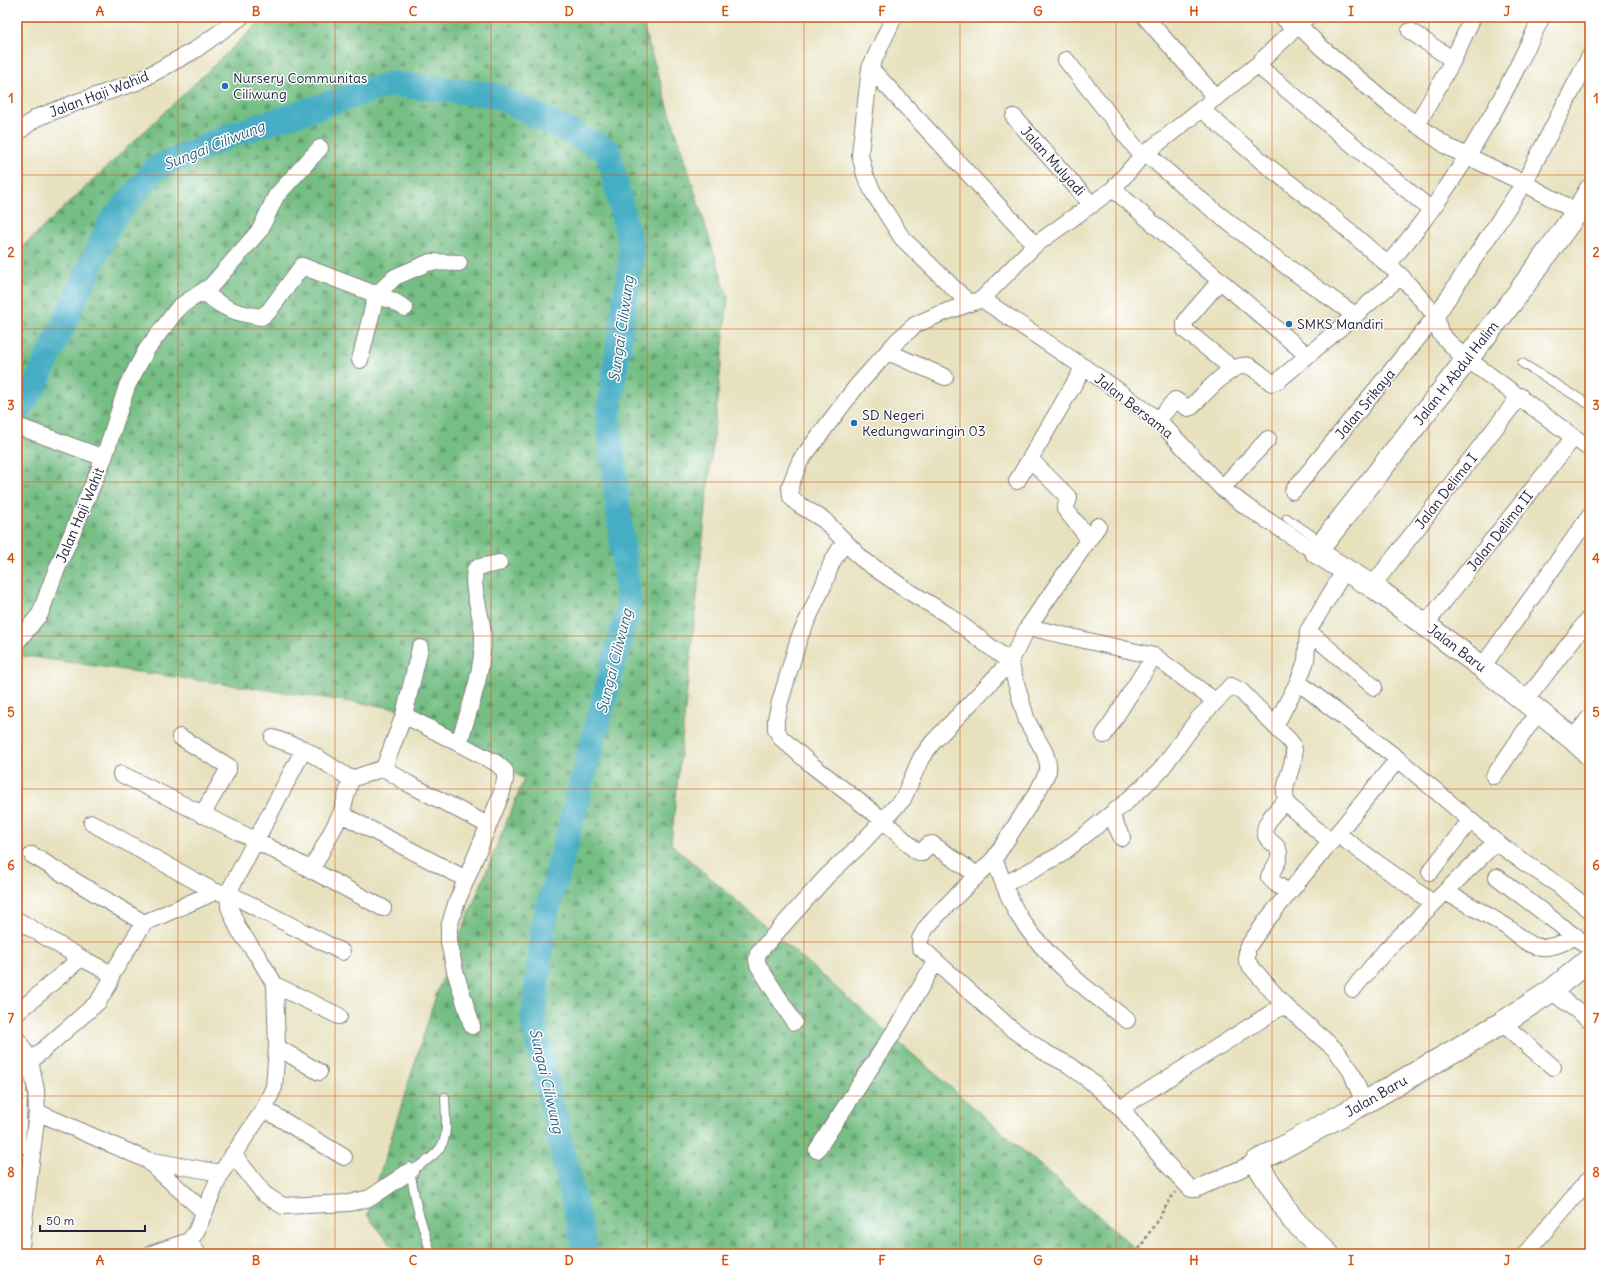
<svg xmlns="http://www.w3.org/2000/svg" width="1607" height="1271" viewBox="0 0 1607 1271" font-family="Delius,sans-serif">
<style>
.forest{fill:url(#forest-firs);stroke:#4b7060}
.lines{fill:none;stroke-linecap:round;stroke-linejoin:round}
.river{stroke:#44adc4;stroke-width:25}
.lane-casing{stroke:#84827c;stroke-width:10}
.street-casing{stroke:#84827c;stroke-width:18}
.secondary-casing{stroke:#84827c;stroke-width:24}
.path{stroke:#84827c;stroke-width:2.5;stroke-dasharray:3 3;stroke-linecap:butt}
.lane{stroke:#fff;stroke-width:8}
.street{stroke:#fff;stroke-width:16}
.secondary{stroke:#fff;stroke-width:22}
.grid{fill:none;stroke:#d45411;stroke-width:1;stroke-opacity:0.55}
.poi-dot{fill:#1f6fb2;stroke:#fff;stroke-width:1.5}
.labels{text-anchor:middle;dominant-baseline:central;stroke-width:3;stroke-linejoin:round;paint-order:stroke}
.poi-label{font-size:14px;fill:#22223b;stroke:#fff;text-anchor:start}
.street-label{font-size:14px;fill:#22223b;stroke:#fff}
.water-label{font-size:15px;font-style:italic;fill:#316179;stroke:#fff}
.neatline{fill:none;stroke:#d45411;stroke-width:1.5}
.grid-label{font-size:13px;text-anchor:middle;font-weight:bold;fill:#d45411}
</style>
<defs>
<pattern id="forest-firs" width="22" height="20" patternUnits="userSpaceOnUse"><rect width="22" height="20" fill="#74be84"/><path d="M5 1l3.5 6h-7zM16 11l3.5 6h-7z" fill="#5f9a6d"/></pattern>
</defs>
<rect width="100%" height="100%" fill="#fff"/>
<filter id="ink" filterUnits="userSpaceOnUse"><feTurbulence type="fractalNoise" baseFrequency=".025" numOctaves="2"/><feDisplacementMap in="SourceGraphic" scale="8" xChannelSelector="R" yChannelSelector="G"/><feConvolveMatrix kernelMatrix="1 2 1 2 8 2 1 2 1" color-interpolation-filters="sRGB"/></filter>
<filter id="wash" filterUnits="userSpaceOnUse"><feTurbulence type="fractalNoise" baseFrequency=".012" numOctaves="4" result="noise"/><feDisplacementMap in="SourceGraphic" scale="16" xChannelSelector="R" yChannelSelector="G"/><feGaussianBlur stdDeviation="0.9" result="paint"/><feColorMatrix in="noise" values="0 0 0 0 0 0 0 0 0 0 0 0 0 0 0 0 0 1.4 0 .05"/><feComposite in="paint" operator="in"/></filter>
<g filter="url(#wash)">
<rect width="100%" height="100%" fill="#e7e1be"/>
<path class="forest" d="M 265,17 L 640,17 L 728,298 L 671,844 L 1142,1254 L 398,1254 L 367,1215 L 437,992 L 524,779 L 403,709 L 17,655 L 17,252 Z"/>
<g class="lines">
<path class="river" d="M 17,412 L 36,384 L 110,223 L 155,169 L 231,135 L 390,84 L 495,95 L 608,151 L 632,252 L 608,418 L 629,605 L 543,927 L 533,1022 L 586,1254"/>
</g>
</g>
<g filter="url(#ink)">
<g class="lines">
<defs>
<path id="lane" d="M 1522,363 L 1590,405
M 1287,518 L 1322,542
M 431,1254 L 417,1207 L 410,1171 C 450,1148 447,1141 445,1097"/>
<path id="street" d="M 894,17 L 870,68 L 860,154 L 865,175 L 873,192 L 902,238 L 969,303
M 1283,17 L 1293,29
M 1146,18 L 1216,98
M 1298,25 L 1322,48 L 1392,107 L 1448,147 L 1524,183 L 1577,212
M 1410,31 L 1453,60
M 1066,60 L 1142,156
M 1257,65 L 1430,209
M 870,68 L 1035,245
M 1201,109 L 1265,164 L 1327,212 L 1401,276 L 1436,316 L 1440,333 L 1459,353 L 1590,449
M 1014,117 L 1092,205
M 1417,125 L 1453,60 L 1473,17
M 17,133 L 36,118 L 80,101 L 137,82 L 195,50 L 241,17
M 1146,153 C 1211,212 1283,265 1355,315
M 1113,189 L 1307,355
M 1387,265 C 1424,223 1456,177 1484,128 C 1506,93 1523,54 1542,17
M 1220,281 L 1188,318 L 1185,323 L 1185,330 L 1233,369
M 203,291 C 223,309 235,313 261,317 L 269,311 L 302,266 L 393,301 L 405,308
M 982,299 L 1116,389 L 1158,420 L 1222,488 L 1247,507 L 1316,552
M 888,352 L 945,377
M 360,360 L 376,295 L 395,277 L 430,262 L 459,263
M 1158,420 L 1175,400 L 1188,408 L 1191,407 C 1203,396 1231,361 1249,366 C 1256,369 1265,378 1272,383 L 1279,380 L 1401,276
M 17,426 L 104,458
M 1031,460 L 1069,498 L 1065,509 L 1089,539
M 1017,481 L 1084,367
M 1222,488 L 1268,439
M 1293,491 L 1436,316 L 1524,183 L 1590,56
M 845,541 L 832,562 L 824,584 L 799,638 L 780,702 L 776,719 L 776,729 L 781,738 L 813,766 L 883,820 L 916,851 L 922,853 L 928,845 L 932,844 L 977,875
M 1372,586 L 1520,396
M 1425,625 L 1574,437
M 1028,627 L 1154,656 L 1215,701
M 1308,631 L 1374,687
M 17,642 L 40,614 L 54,576 L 104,458 L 127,386 L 147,349 L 179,307 L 211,286 L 260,230 L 276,196 L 320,148
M 1482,667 L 1590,516
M 1298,682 L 1398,759 L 1496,842 L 1525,863 L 1557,884 L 1590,910
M 1525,701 L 1590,617
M 404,715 L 496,763 L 505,771 L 505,780 L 501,795 L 456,904 L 449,927 L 449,942 L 455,971 L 472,1026
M 1104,735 L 1154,656
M 180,737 L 228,766 L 228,770 L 202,815
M 273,738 L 304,749
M 1573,739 L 1590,717
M 459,743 C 469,709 483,674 483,638 C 483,616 471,592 475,570 L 479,567 L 499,563
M 384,768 L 404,715 L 420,648
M 121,774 L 257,841 L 383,908
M 1494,776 L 1538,712
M 351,779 L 384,768 L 407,783 L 488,825
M 1286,801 C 1277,809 1257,828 1269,840 C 1274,845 1279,846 1279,854 C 1280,861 1272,870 1269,877 L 1276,884 L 1289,893
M 341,814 L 466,879
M 1111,815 L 1122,838
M 92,823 L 215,892 L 228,893 L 342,952
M 1337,834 L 1433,903
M 1331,842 L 1288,805 C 1277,786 1301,760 1292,744 C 1288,738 1280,732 1275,726 L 1298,682 L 1306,661 L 1308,631 L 1345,570
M 32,855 L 144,923
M 994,859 C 1002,878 1009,901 1020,918 C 1048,960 1087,990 1127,1020
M 311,871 L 341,814 L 351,779
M 1430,872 L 1470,821
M 1497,877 L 1590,948
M 1005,884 L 1060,855 L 1125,803 L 1159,772 L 1198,719 L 1231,686 L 1241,691 L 1275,726
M 1445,892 C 1466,903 1486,914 1507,927 C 1516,933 1524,943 1535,946 C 1550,950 1563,943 1576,936
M 17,920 L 81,958
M 275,985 L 339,1016
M 1353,989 L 1386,950 L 1496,842
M 1551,991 L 1590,1020
M 17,1013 L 81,958 L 112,974
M 794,1022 L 758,965 L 757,959 L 758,953 L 827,876 L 858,847 L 903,799 L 921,758 L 933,742 L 1010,662 L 1028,627 L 1098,526
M 1502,1023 L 1553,1067
M 17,1039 L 30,1060 L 36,1090 L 37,1112 L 20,1254
M 277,1047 L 319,1072
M 17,1073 L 98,1002 L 109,984 L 112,974 L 144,923 L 215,892
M 17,1079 L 19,1097 L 17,1149
M 1364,1103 L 1351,1071 L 1336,1050 L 1284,1005 L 1247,962 L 1247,948 L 1266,921 L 1398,759
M 1121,1108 L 1284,1005
M 264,1109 L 344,1157
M 37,1112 L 147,1160 L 215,1172
M 817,1150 L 901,1021 L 935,962
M 233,1154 L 264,1194 L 283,1206 L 349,1203 L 370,1198 L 410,1171
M 147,1160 L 201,1209
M 1256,1162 L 1196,1189 L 1191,1189 L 1164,1161 L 1121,1108 L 1089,1080 L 1069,1065 L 1044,1052 L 1009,1027 L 920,947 L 920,939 L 926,928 L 944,908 L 994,859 L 1038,791 L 1048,771 L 1048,764 L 1045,753 L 1027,721 L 1010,662 L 948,615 L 905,589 L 862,559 L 824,520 L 798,504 L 791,497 L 790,486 L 800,461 L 856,387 L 897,341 L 915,325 L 937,315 L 982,299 L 1035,245 L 1113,189 L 1142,156 L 1257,65 L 1307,17
M 189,1241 L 198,1254
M 151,1254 L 189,1241 L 196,1232 L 221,1173 L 264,1109 L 274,1087 L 277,1047 L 275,985 L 257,955 L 239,930 L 229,907 L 228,893 L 304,749 L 351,779
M 1525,1254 L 1590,1178"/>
<path id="secondary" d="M 1590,190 L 1577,212 L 1511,303 L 1316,552 L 1375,588 L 1482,667 L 1573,739 L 1590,755
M 1328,1254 L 1293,1220 L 1256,1162 L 1364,1103 L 1502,1023 L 1551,991 L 1590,959"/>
</defs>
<use href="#lane" class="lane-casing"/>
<use href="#street" class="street-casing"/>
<use href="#secondary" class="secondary-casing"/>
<path class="path" d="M 1136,1254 L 1175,1192"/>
<use href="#lane" class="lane"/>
<use href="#street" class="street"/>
<use href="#secondary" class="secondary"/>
</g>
</g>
<path class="grid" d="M 178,17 L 178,1254M 335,17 L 335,1254M 491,17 L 491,1254M 647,17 L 647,1254M 804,17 L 804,1254M 960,17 L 960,1254M 1116,17 L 1116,1254M 1272,17 L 1272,1254M 1429,17 L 1429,1254M 17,175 L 1590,175M 17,329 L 1590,329M 17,482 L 1590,482M 17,636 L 1590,636M 17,789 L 1590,789M 17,942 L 1590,942M 17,1096 L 1590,1096"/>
<g class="poi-dot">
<circle cx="225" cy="86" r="4"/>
<circle cx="1289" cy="324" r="4"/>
<circle cx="854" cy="423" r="4"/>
</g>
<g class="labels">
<g class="poi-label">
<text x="233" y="78">Nursery Communitas<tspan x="233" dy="16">Ciliwung</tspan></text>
<text x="1297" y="324">SMKS Mandiri</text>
<text x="862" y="415">SD Negeri<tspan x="862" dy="16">Kedungwaringin 03</tspan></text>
</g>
<g class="street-label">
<text transform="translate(99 94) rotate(-21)">Jalan Haji Wahid</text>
<text transform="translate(1053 161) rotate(48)">Jalan Mulyadi</text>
<text transform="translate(1456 373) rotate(-52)">Jalan H Abdul Halim</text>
<text transform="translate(1365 404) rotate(-51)">Jalan Srikaya</text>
<text transform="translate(1134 406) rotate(38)">Jalan Bersama</text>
<text transform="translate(1446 491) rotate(-52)">Jalan Delima I</text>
<text transform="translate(80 515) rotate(-67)">Jalan Haji Wahit</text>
<text transform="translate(1500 531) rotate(-52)">Jalan Delima II</text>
<text transform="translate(1457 648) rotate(37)">Jalan Baru</text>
<text transform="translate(1376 1096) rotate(-30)">Jalan Baru</text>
</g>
<g class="water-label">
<text transform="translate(214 145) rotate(-22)">Sungai Ciliwung</text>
<text transform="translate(621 329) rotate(-82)">Sungai Ciliwung</text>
<text transform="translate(614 661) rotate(-76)">Sungai Ciliwung</text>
<text transform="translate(547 1081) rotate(77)">Sungai Ciliwung</text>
</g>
</g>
<rect width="1607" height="1271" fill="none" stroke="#fff" stroke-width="44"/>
<path d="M40 1225v6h105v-6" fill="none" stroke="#22223b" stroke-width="2"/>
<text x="46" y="1225" font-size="12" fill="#22223b" stroke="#ffffff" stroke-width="3" paint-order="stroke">50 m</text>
<rect x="22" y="22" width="1563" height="1227" class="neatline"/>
<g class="grid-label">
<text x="100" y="16">A</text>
<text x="256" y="16">B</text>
<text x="413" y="16">C</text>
<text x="569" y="16">D</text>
<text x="725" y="16">E</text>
<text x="882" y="16">F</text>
<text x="1038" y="16">G</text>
<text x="1194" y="16">H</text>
<text x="1351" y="16">I</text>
<text x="1507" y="16">J</text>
<text x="11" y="103">1</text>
<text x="1596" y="103">1</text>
<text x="11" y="257">2</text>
<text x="1596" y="257">2</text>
<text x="11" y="410">3</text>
<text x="1596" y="410">3</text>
<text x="11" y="563">4</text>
<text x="1596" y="563">4</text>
<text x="11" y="717">5</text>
<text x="1596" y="717">5</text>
<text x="11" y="870">6</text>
<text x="1596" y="870">6</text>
<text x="11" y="1023">7</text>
<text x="1596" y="1023">7</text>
<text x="11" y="1177">8</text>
<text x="1596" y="1177">8</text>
<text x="100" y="1265">A</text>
<text x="256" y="1265">B</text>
<text x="413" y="1265">C</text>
<text x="569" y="1265">D</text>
<text x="725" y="1265">E</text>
<text x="882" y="1265">F</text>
<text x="1038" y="1265">G</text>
<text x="1194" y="1265">H</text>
<text x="1351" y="1265">I</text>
<text x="1507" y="1265">J</text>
</g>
</svg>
